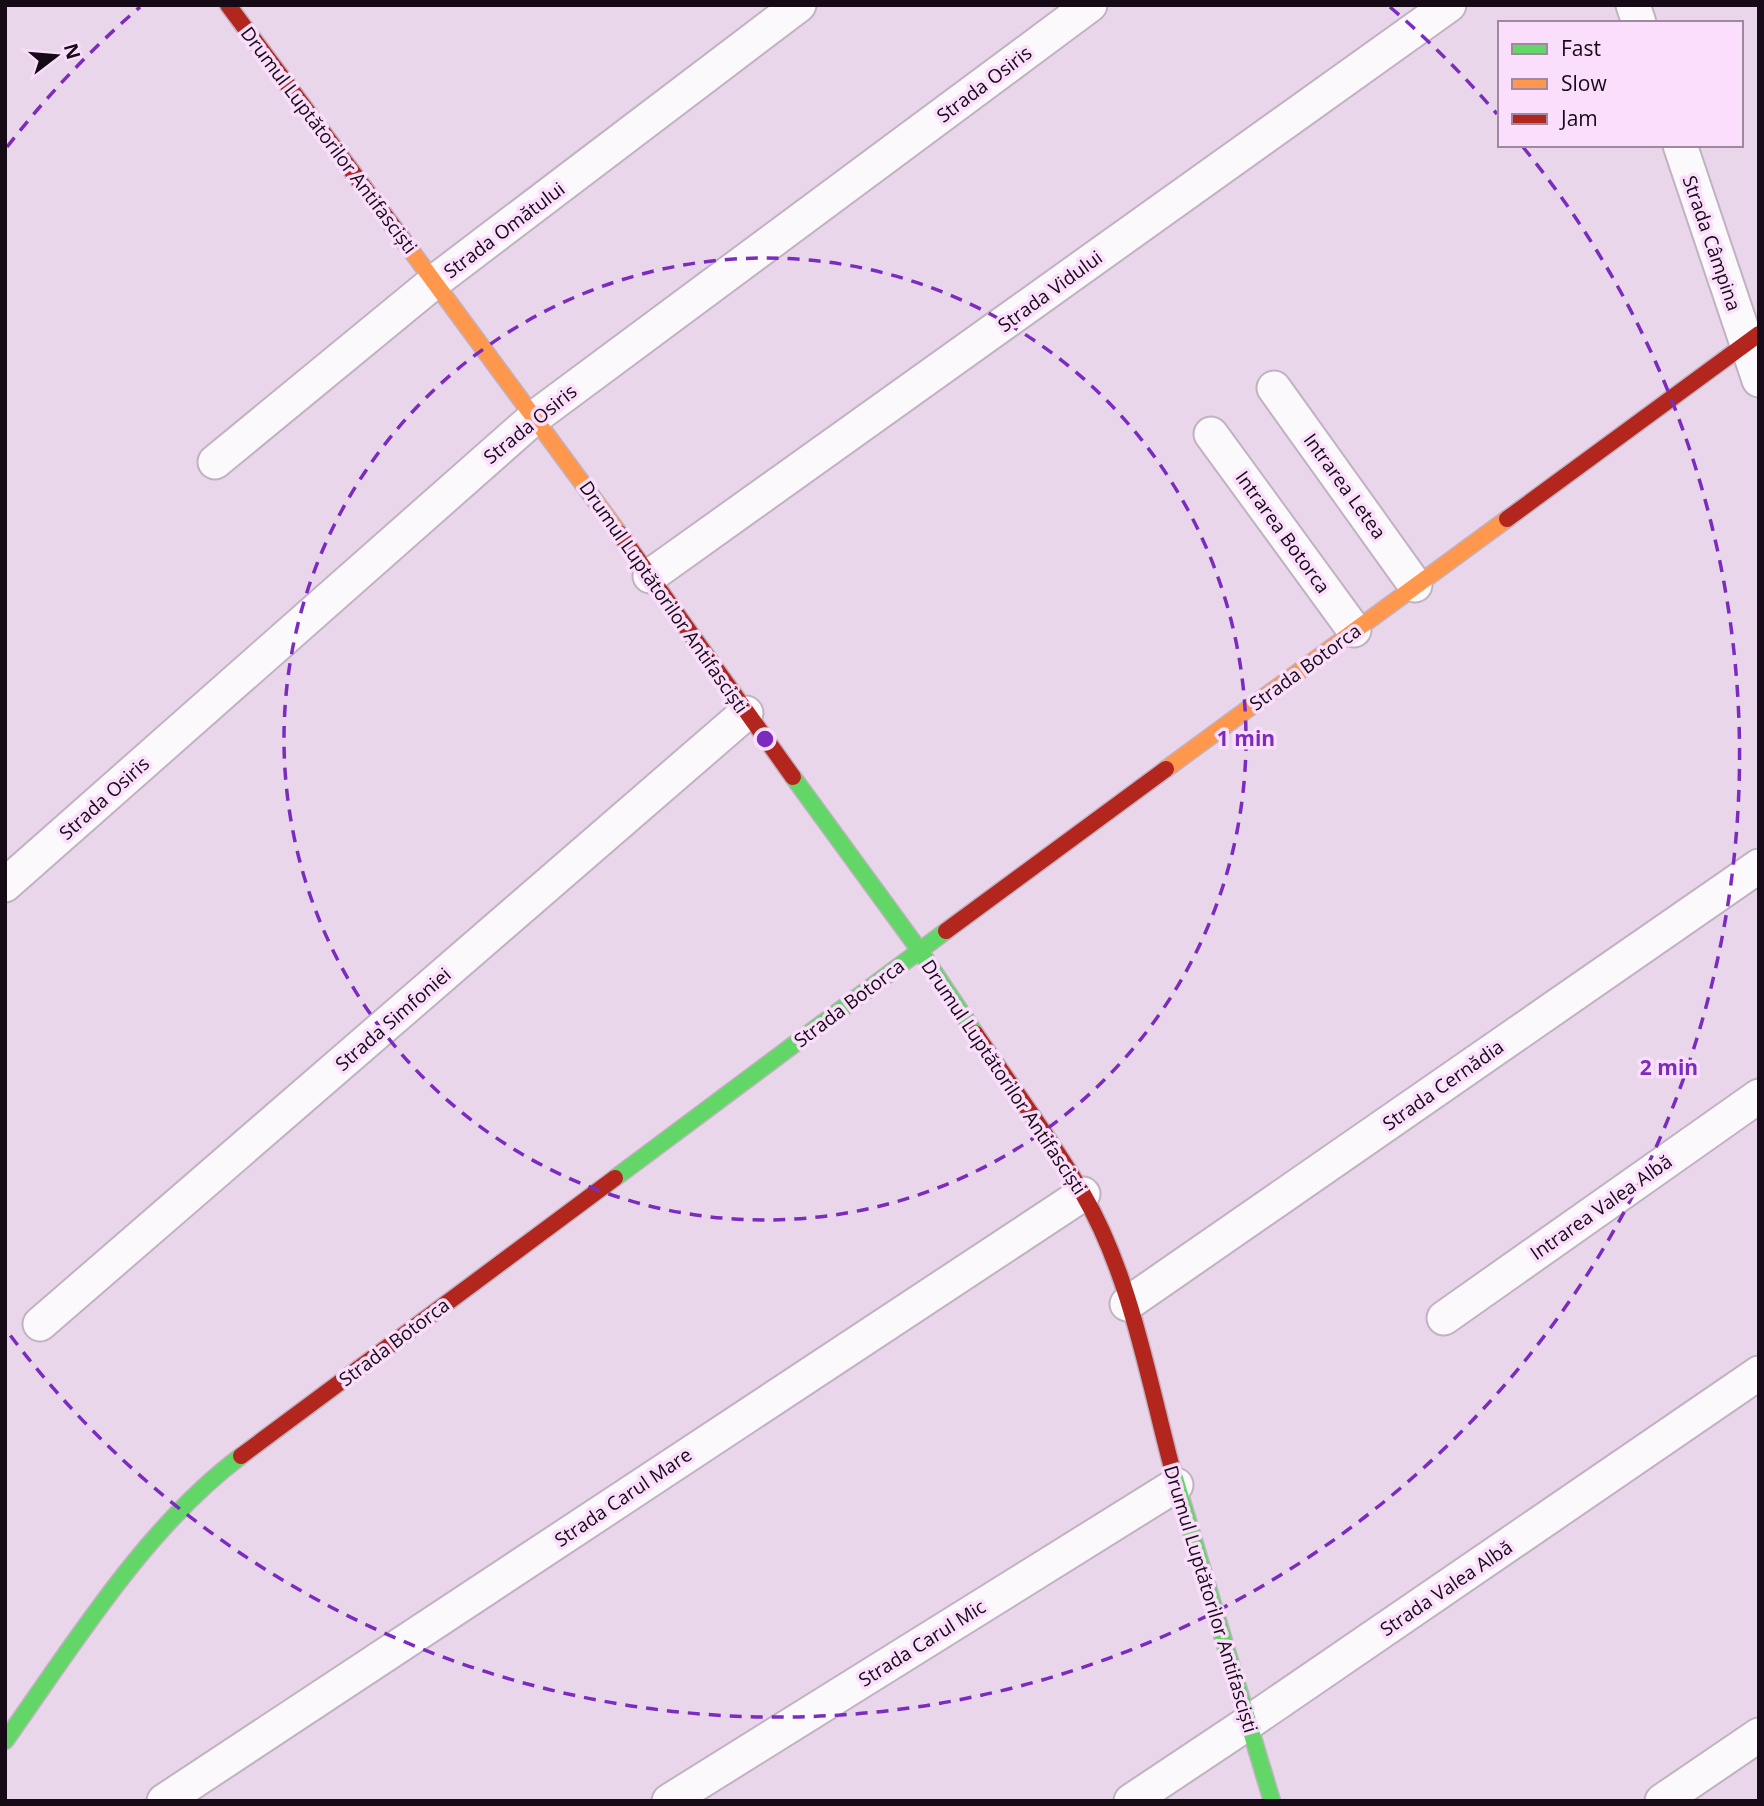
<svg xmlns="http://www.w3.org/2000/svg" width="1764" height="1806" viewBox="0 0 1764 1806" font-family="'Open Sans',sans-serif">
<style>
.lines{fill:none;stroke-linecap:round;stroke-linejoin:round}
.street-casing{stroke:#c1b2c2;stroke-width:37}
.fast-casing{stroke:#c1b2c2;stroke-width:19}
.slow-casing{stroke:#c1b2c2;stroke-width:19}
.jam-casing{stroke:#c1b2c2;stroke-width:19}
.street{stroke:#fcf9fc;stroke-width:33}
.fast{stroke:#63d668;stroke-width:16}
.slow{stroke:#ff974d;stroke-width:16}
.jam{stroke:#b3261e;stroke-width:16}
.ring{fill:none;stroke:#7b2cbf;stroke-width:3.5;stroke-dasharray:12 9}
.labels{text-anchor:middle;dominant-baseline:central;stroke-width:7;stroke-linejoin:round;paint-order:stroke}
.street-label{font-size:19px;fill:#160a16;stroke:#fadefb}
.centre{fill:#7b2cbf;stroke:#fadefb;stroke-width:3.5}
.ring-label{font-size:21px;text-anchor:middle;font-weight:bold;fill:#7b2cbf;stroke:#fadefb;stroke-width:7;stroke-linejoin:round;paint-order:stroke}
</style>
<rect width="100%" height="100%" fill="#e9d6ea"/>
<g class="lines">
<defs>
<path id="street" d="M 1633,5 L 1639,23
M 1680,145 L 1759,380
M 1274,388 L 1415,585
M 1211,434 L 1354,630
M 215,462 L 434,282 L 799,5
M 650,576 L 1449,5
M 5,885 L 535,417 L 1090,5
M 1127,1304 L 1759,866
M 1444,1318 L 1759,1096
M 40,1324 L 746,713
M 164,1801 L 1083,1194
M 669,1801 L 1176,1485
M 1131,1801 L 1248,1723 L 1759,1373
M 1662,1801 L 1759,1735"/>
<path id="fast" d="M 793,777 L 920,951 L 975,1033
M 615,1178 L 946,931
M 1172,1468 L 1272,1801
M 5,1741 C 74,1644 145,1528 241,1456"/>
<path id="slow" d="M 407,245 L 619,533
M 1166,769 L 1507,519"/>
<path id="jam" d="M 228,5 L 407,245
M 1507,519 L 1759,334
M 619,533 L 793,777
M 946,931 L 1166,769
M 975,1033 C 1011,1086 1051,1139 1083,1194 C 1130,1274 1148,1378 1172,1468
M 241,1456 L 615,1178"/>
</defs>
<use href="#street" class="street-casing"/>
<use href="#fast" class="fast-casing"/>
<use href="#slow" class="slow-casing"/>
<use href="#jam" class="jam-casing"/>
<use href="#street" class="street"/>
<use href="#fast" class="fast"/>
<use href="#slow" class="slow"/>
<use href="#jam" class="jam"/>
</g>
<g class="ring">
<circle cx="765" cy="739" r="481"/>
<path d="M7 147A962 962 0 0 1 140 7M1390 7A962 962 0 0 1 1497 114M1523 147A962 962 0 1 1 7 1331"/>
</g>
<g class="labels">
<g class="street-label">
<text transform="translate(984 84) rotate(-37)">Strada Osiris</text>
<text transform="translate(329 140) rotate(53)">Drumul Luptătorilor Antifasciști</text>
<text transform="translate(504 230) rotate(-37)">Strada Omătului</text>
<text transform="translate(1712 243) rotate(71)">Strada Câmpina</text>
<text transform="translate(1050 291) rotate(-36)">Strada Vidului</text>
<text transform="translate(530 424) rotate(-39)">Strada Osiris</text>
<text transform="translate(1345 486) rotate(54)">Intrarea Letea</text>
<text transform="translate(1283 532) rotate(54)">Intrarea Botorca</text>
<text transform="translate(664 597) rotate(55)">Drumul Luptătorilor Antifasciști</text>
<text transform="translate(1305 667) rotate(-36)">Strada Botorca</text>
<text transform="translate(104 798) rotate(-42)">Strada Osiris</text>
<text transform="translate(849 1003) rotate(-37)">Strada Botorca</text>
<text transform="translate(393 1019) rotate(-41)">Strada Simfoniei</text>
<text transform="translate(1004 1077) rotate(56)">Drumul Luptătorilor Antifasciști</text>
<text transform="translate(1443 1085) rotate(-35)">Strada Cernădia</text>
<text transform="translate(1601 1207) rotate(-35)">Intrarea Valea Albă</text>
<text transform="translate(394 1342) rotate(-37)">Strada Botorca</text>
<text transform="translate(623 1497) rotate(-34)">Strada Carul Mare</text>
<text transform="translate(1446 1588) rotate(-34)">Strada Valea Albă</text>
<text transform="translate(1211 1599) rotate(73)">Drumul Luptătorilor Antifasciști</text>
<text transform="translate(922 1643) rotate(-32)">Strada Carul Mic</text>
</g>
</g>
<circle cx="765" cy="739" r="10" class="centre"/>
<g class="ring-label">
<text x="1246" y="746">1 min</text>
<text x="1669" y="1075">2 min</text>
</g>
<rect width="1764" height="1806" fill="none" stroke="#160a16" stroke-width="14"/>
<rect x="1498" y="21" width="245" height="126" fill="#fadefb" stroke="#9f899f" stroke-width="2"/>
<rect x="1512" y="44" width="35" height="10" fill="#63d668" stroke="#9f899f" stroke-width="2"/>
<text x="1561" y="56" font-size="21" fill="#160a16">Fast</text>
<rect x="1512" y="79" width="35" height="10" fill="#ff974d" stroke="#9f899f" stroke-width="2"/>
<text x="1561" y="91" font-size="21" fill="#160a16">Slow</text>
<rect x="1512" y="114" width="35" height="10" fill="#b3261e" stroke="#9f899f" stroke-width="2"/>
<text x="1561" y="126" font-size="21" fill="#160a16">Jam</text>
<g transform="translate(56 56) rotate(74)" stroke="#fadefb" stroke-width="5" paint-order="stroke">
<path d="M0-5L12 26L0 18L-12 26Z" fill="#160a16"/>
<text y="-10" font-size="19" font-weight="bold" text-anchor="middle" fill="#160a16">N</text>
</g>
</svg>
